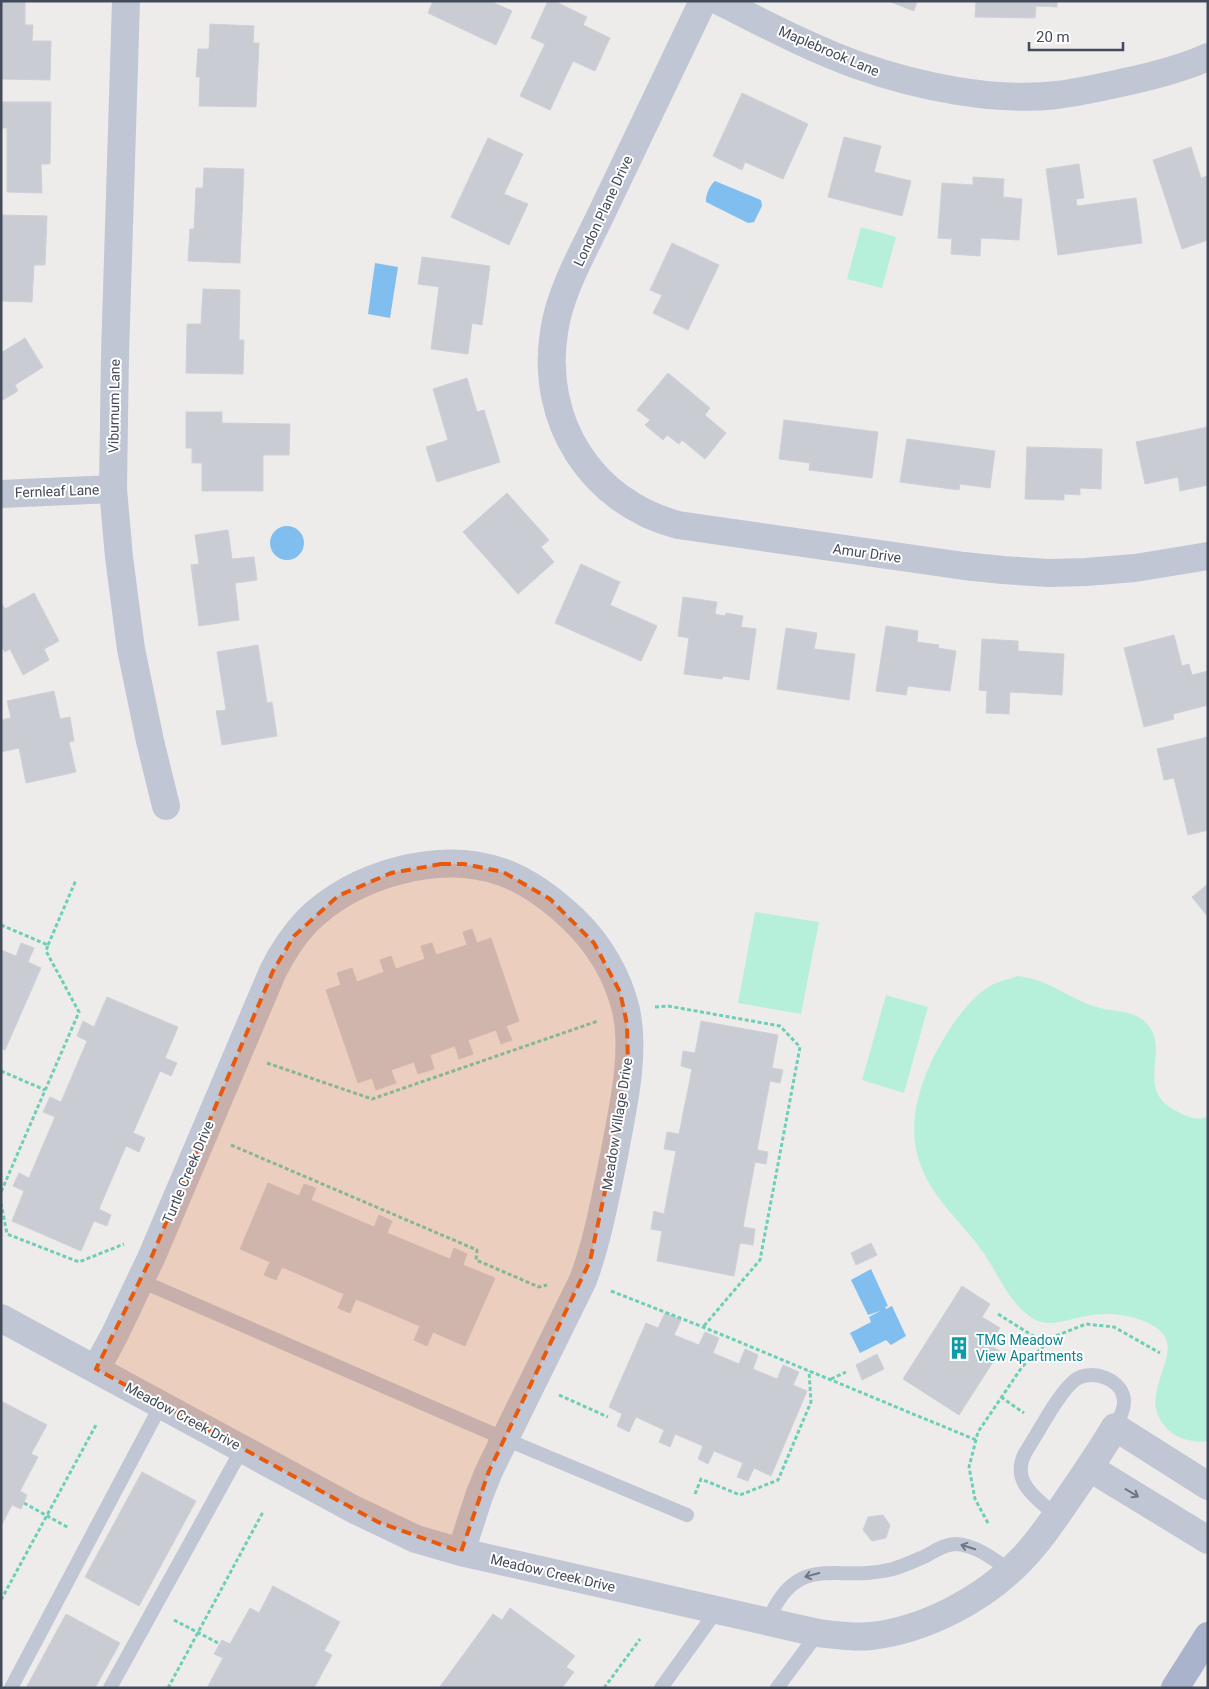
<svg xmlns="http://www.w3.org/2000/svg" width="1209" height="1689" viewBox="0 0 1209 1689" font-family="Roboto,sans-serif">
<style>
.green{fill:#b6f0da}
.water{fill:#80beef}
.building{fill:#caccd4;stroke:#cfcfd8}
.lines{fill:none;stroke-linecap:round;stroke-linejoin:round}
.path{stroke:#6dcfb5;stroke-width:3;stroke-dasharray:4 2.5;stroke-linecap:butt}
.lane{stroke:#c0c6d4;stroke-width:14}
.street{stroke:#c0c6d4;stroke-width:28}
.primary{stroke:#a9b3cc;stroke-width:28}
.oneway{stroke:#6f7584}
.marked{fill:#e8590c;fill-opacity:0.2;stroke:#e8590c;stroke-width:4;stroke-dasharray:10 6;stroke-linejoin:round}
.labels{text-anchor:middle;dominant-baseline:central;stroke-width:4;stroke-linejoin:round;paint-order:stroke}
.street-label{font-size:14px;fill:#434a59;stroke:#fff}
.culture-label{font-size:14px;fill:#0d838f;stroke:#fff;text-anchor:start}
</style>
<rect width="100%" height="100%" fill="#eeeceb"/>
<path class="green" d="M 861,227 L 896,237 L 882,288 L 847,279 Z
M 755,912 L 819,922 L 801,1014 L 738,1003 Z
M 1018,976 C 1051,980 1070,1000 1100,1008 C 1115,1012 1130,1010 1143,1020 C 1170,1042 1143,1076 1161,1099 C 1166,1106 1175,1110 1182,1114 C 1191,1118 1199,1121 1208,1116 L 1208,1441 C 1196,1443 1182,1440 1172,1433 C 1128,1398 1189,1354 1159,1330 C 1141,1315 1110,1311 1087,1316 C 1066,1319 1048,1330 1029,1316 C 1008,1300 999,1276 985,1255 C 965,1225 933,1200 921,1166 C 902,1119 926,1064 953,1024 C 963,1010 975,995 990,986 C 999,981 1009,979 1018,976 Z
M 886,995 L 928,1007 L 904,1093 L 862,1080 Z"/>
<path class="water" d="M 715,181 L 761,200 L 762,206 L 754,222 L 748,223 L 706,202 C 705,196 710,185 715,181 Z
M 375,263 L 398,267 L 390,318 L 368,314 Z
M270 543a17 17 0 1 1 34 0a17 17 0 1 1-34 0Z
M 871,1269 L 888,1306 L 885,1307 L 886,1309 L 892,1306 L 906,1336 L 891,1345 L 886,1340 L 860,1353 L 850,1333 L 871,1322 L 869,1317 L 880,1311 L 868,1315 L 851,1280 Z"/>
<path class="building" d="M 1,1 L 25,1 L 25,25 L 33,25 L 32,41 L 51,41 L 50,80 L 1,79 Z
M 433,1 L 490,1 L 512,11 L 496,45 L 428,13 Z
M 548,1 L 554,1 L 587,17 L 583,25 L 610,38 L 595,71 L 573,61 L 550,110 L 520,96 L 545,44 L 531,38 Z
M 888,1 L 917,1 L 914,11 Z
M 976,1 L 1057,1 L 1057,7 L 1036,6 L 1035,18 L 975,17 Z
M 210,24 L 254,26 L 253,43 L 259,43 L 256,107 L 199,106 L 200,77 L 196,77 L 198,49 L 209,49 Z
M 742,93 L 808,124 L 783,179 L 745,162 L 742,170 L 713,156 Z
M 1,102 L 51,102 L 50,164 L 41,164 L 42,193 L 7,192 L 7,128 L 1,128 Z
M 844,137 L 881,146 L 874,172 L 911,181 L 902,216 L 828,197 Z
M 488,138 L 523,154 L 504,194 L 528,204 L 509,245 L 451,217 Z
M 1191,147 L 1201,178 L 1208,176 L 1208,240 L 1182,249 L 1153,160 Z
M 1079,164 L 1084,198 L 1076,199 L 1077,206 L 1136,198 L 1142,243 L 1058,255 L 1046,169 Z
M 204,168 L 244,169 L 240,263 L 188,261 L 190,229 L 194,229 L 196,188 L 203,188 Z
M 973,177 L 1004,179 L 1003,197 L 1022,199 L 1019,240 L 981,238 L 980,256 L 951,254 L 952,239 L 938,238 L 942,183 L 973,185 Z
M 1,215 L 47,216 L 45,265 L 34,265 L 32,302 L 1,301 Z
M 672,243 L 719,265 L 688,330 L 653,313 L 662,295 L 650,290 Z
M 422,257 L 490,266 L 482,325 L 472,323 L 468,354 L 431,349 L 439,287 L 418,284 Z
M 203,289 L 240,290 L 239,340 L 244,340 L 243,374 L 186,373 L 187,324 L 201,324 Z
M 25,338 L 43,367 L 15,385 L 18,391 L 1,401 L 1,353 Z
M 668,373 L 710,408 L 705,415 L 726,433 L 705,459 L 682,440 L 679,444 L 667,435 L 663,440 L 645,425 L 650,420 L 637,410 Z
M 467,378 L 477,412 L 484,410 L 500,462 L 437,482 L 426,447 L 448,440 L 433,389 Z
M 186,412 L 222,412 L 222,423 L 290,424 L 289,455 L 263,455 L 263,491 L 202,491 L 202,463 L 192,463 L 192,448 L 186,448 Z
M 784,420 L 878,432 L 872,478 L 809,470 L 810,463 L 779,459 Z
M 1208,427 L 1208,485 L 1180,491 L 1178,477 L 1145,484 L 1136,442 Z
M 907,439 L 995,451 L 990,488 L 960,484 L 959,490 L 900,482 Z
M 1027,447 L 1102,449 L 1101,489 L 1080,488 L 1080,495 L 1064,494 L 1064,500 L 1025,499 Z
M 507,493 L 549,540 L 541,547 L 554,562 L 518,594 L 463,532 Z
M 228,530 L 232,559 L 254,557 L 257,580 L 235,583 L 239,620 L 199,626 L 191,565 L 199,564 L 195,535 Z
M 581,564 L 620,582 L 610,605 L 657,626 L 641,661 L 555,623 Z
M 34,593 L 59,641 L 44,649 L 49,660 L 23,675 L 10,649 L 5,652 L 1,646 L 1,602 L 5,609 Z
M 683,597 L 717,602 L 715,614 L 725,616 L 726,613 L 743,616 L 741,627 L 756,629 L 749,680 L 723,676 L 722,679 L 684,674 L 689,638 L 678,636 Z
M 886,626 L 918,631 L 917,642 L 939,645 L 938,648 L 956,651 L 950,691 L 908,686 L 906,695 L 876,691 Z
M 786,628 L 817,633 L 814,649 L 855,654 L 849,700 L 777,689 Z
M 1174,635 L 1182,666 L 1189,664 L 1192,675 L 1208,671 L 1208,705 L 1173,714 L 1174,719 L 1144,727 L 1124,648 Z
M 982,639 L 1018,641 L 1018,651 L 1064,654 L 1062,695 L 1010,692 L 1009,714 L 986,713 L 987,691 L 979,690 Z
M 258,645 L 267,703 L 272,702 L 277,736 L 222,745 L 216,711 L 226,710 L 217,652 Z
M 54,691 L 60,719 L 70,717 L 74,741 L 69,742 L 76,772 L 26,783 L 19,748 L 1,752 L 1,720 L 11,718 L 7,701 Z
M 1208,737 L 1208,830 L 1188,835 L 1174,778 L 1164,780 L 1157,749 Z
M 1208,884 L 1208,917 L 1192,897 Z
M 472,929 L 477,943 L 491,938 L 519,1021 L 506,1026 L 512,1040 L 501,1044 L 496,1030 L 468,1040 L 473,1054 L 459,1059 L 455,1046 L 430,1055 L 434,1069 L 418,1074 L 414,1062 L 391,1070 L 396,1083 L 376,1090 L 372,1078 L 358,1083 L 326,990 L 341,985 L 337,973 L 352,968 L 357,982 L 384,972 L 380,960 L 391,956 L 396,969 L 425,959 L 421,946 L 432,943 L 436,955 L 467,945 L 463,932 Z
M 21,943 L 34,948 L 28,962 L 41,968 L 5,1050 L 1,1048 L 1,950 L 16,956 Z
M 107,997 L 178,1027 L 165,1058 L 177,1063 L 171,1076 L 160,1071 L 133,1133 L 145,1138 L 139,1152 L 126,1146 L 99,1209 L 111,1215 L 107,1226 L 94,1221 L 81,1251 L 12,1221 L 24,1191 L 13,1186 L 19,1173 L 29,1178 L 55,1117 L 43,1112 L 50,1097 L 61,1102 L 87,1041 L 77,1036 L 83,1021 L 94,1027 Z
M 701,1021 L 778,1035 L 772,1068 L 783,1070 L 780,1083 L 770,1081 L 757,1150 L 768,1152 L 766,1164 L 755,1162 L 743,1227 L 755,1229 L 753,1245 L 740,1243 L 734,1276 L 657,1261 L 662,1231 L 651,1229 L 654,1211 L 664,1214 L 676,1151 L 664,1149 L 667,1132 L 679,1134 L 692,1069 L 681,1066 L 683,1051 L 695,1053 Z
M 268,1183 L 299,1196 L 304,1184 L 316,1188 L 311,1200 L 374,1227 L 379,1215 L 392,1221 L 387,1233 L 450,1259 L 454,1248 L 467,1254 L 463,1265 L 495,1278 L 465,1346 L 433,1332 L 427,1346 L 414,1340 L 420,1326 L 356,1299 L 350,1313 L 338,1308 L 344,1294 L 282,1267 L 276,1280 L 264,1275 L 270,1262 L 240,1249 Z
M 871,1243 L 877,1255 L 856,1265 L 851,1253 Z
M 962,1286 L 990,1304 L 982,1317 L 1000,1328 L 989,1345 L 1000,1351 L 959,1415 L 903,1379 Z
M 665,1313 L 681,1320 L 674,1335 L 699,1345 L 705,1332 L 719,1338 L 713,1353 L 739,1364 L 745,1349 L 758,1355 L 753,1369 L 777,1379 L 783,1365 L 799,1372 L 793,1385 L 807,1391 L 771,1476 L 754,1468 L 748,1481 L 737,1477 L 743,1463 L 714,1451 L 708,1464 L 698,1459 L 703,1446 L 675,1434 L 670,1447 L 659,1442 L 664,1430 L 636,1417 L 629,1432 L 617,1426 L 622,1414 L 609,1407 L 646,1323 L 658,1328 Z
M 877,1354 L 884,1369 L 862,1380 L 856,1365 Z
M 1,1401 L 47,1425 L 31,1454 L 38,1457 L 20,1491 L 27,1495 L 21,1509 L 12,1505 L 1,1526 Z
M 142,1472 L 196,1501 L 139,1606 L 85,1577 Z
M 883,1515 L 890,1525 L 886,1538 L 872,1541 L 863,1530 L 868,1517 Z
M 273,1586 L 340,1622 L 324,1651 L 332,1655 L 314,1688 L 207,1688 L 223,1658 L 214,1654 L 222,1640 L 230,1644 L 250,1608 L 259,1613 Z
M 510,1608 L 575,1656 L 566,1667 L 574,1672 L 562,1688 L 439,1688 L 493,1614 L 502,1620 Z
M 66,1614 L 120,1643 L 95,1688 L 26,1688 Z"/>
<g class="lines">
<path class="path" d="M 1,925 L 48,945 L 46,951 L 79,1012 L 1,1192
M 48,945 L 76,880
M 655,1007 L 668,1006 L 780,1026 L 800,1047 L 760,1260 L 703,1327
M 267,1063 L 372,1099 L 598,1021
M 1,1071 L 45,1090
M 231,1145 L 477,1250 L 476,1260 L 539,1287 L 547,1285
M 1,1203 L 7,1234 L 79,1262 L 124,1244
M 611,1291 L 703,1327 L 976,1440
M 998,1314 L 1046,1344
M 831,1379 L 846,1372
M 559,1395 L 608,1417
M 1001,1397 L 1024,1413
M 695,1494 L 701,1479 L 740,1495 L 778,1480 L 811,1402 L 809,1371
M 24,1503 L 69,1528
M 988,1523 L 975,1499 L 969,1467 L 978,1432 L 1022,1367 L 1053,1337 L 1086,1324 L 1114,1327 L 1160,1353
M 1,1600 L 96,1425
M 174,1620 L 220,1644
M 168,1688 L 263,1512
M 604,1688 L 640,1639"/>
<path class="lane" d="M 141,1281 L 505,1439 L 687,1515
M 1057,1516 C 1037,1499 1010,1482 1025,1453 C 1037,1435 1059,1392 1075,1380 C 1091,1368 1124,1379 1124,1402 C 1124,1411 1119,1420 1115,1427
M 768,1621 C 798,1549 837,1584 893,1569 C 903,1566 912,1562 921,1558 C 933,1553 943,1544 956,1544 C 976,1545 995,1560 1010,1571
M 11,1688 L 161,1405
M 110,1688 L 242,1449
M 661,1688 L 717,1610
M 777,1688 L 818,1633"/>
<path class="street" d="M 126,1 L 115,354 L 113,489 L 119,557 L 131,649 L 150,741 L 166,806
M 703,1 C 670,69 638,138 605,206 C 587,245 560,289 554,332 C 540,421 591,502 678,525 L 964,566 L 1003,570 L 1048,573 L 1086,572 L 1135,568 L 1208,556
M 719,1 C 765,24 812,49 860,66 C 920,87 994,102 1057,95 C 1080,92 1102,87 1125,82 C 1153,76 1181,69 1208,57
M 1,494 L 113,489
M 1,1318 L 355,1510 L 416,1539 L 461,1552 L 818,1633 C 836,1635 854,1638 871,1636 C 925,1630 984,1599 1021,1560 C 1037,1544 1050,1525 1063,1506 C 1081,1480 1099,1454 1115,1427 L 1208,1486
M 96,1369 L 115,1334 L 152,1256 L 273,971 C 282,953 293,936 307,921 C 355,874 438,850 502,872 C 530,882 553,900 574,920 C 599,944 618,976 626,1010 C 636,1055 622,1111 614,1156 C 605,1198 598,1240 583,1280 L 489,1471 L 479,1496 L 461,1552
M 1090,1468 L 1208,1540"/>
<path class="primary" d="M 1175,1688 L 1208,1636"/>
</g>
<defs><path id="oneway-shaft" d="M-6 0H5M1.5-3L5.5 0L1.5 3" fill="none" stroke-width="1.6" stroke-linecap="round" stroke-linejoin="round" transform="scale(1.25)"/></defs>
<g class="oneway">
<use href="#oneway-shaft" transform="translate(1132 1493) rotate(31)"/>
<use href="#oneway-shaft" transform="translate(968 1547) rotate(-162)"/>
<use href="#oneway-shaft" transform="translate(812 1575) rotate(165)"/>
</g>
<path class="marked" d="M 441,864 L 464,864 L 503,872 L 550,899 L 594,943 L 620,992 L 627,1024 L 628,1066 L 619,1126 L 590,1261 L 489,1471 L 461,1552 L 378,1522 L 96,1369 L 152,1256 L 273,971 L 294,936 L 338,896 L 391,873 Z"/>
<defs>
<symbol id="building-bare" viewBox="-9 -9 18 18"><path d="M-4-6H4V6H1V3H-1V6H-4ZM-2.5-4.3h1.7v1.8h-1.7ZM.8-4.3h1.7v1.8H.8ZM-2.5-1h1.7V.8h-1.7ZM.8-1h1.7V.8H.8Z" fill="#0f9aa8" stroke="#fff" stroke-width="2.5" paint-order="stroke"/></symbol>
</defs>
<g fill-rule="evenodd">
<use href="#building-bare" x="943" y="1332" width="32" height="32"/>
</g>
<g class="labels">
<g class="street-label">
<text transform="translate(829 51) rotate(23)">Maplebrook Lane</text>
<text transform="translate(603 211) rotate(-65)">London Plane Drive</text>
<text transform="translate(114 406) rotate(-89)">Viburnum Lane</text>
<text transform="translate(57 491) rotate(-2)">Fernleaf Lane</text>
<text transform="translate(867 553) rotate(8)">Amur Drive</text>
<text transform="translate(617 1124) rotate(-81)">Meadow Village Drive</text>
<text transform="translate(188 1172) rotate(-67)">Turtle Creek Drive</text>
<text transform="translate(183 1416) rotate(28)">Meadow Creek Drive</text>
<text transform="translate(553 1573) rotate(13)">Meadow Creek Drive</text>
</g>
<g class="culture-label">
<text x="976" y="1340">TMG Meadow<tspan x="976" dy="16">View Apartments</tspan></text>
</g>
</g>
<rect width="1209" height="1689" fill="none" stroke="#434a59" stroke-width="5"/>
<path d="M1029 42v8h94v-8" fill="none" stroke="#434a59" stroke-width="2.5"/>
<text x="1036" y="42" font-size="15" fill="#434a59" stroke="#ffffff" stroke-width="4" paint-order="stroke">20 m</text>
</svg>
